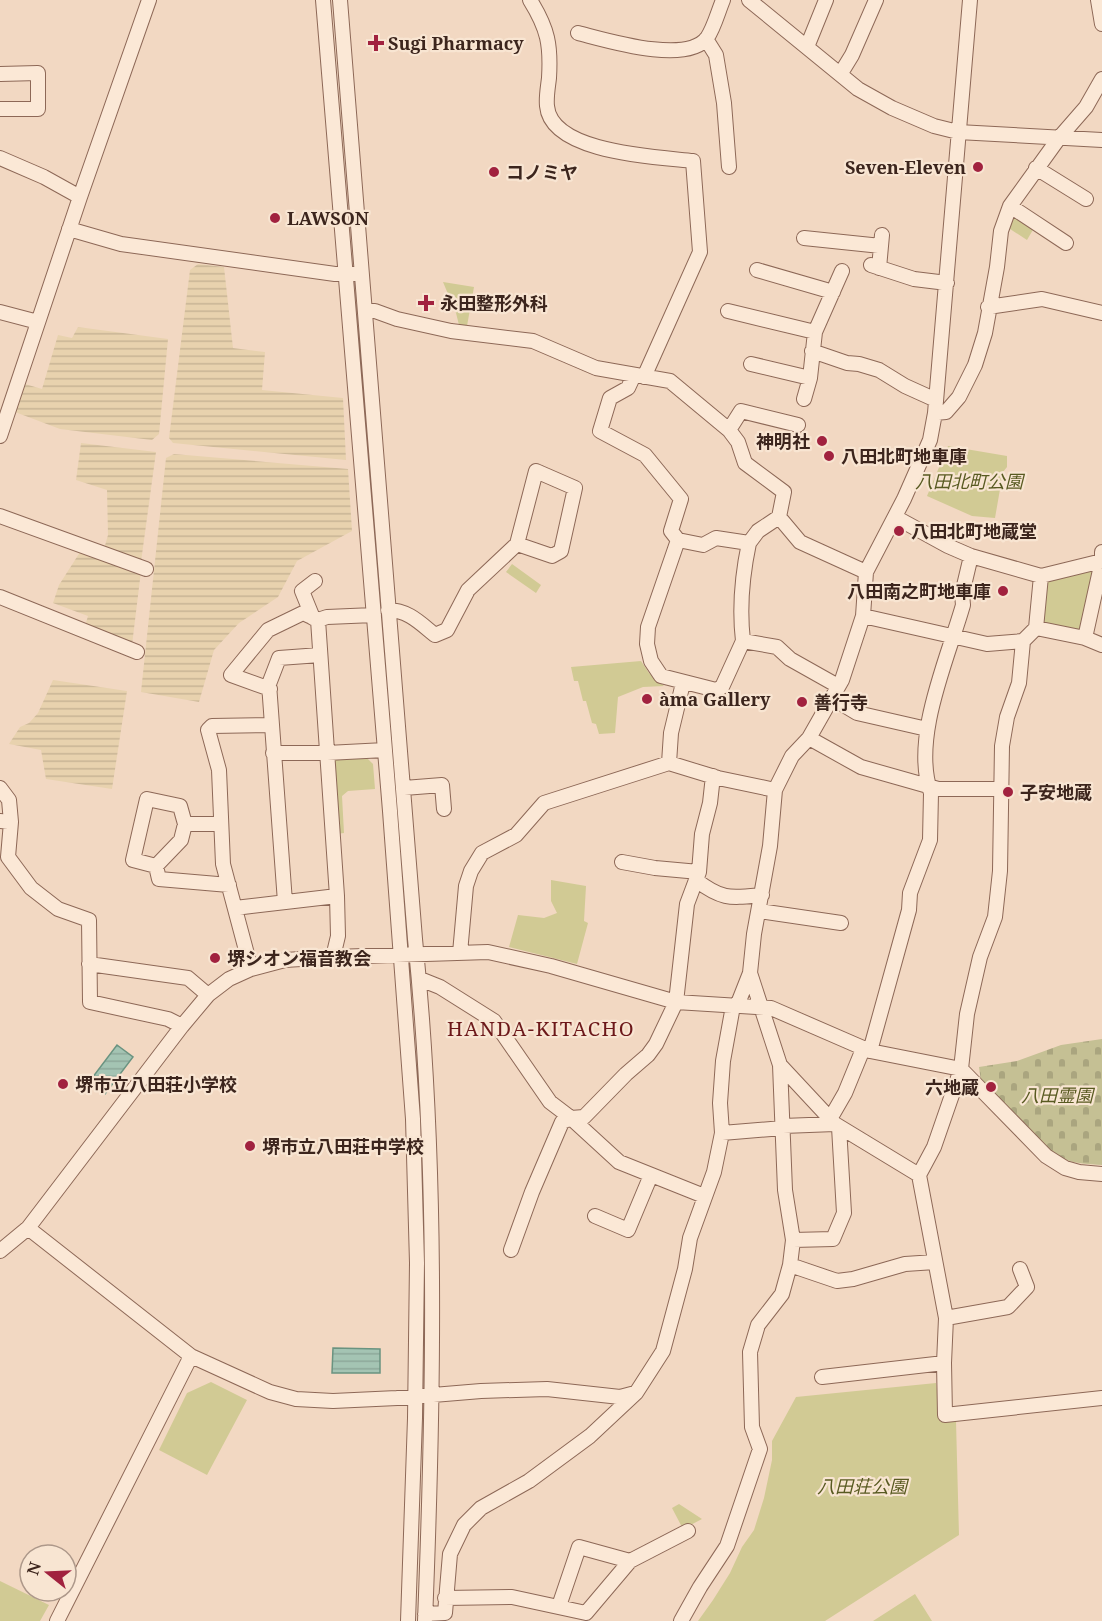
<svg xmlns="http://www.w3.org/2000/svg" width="1102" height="1621" viewBox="0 0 1102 1621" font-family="'Noto Serif','Noto Sans JP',serif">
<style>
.farmland{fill:url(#farmland-rules)}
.cemetery{fill:url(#cemetery-stones)}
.park{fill:#d1ca94}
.water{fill:url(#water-rules);stroke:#6a9380;stroke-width:1.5}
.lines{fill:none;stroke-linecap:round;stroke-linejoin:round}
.minor-casing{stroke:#8d6857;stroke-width:16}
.minor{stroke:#fbe8d6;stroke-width:14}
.poi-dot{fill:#a1223f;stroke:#f8e5d2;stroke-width:2}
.labels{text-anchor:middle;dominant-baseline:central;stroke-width:4.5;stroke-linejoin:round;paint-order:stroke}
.poi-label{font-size:18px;font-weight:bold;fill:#3c251d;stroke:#f8e5d2;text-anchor:start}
.park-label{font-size:18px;font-style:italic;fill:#585a21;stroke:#f8e5d2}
.neighbourhood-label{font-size:20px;letter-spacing:1.5px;fill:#6c181a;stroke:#f8e5d2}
</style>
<defs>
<pattern id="farmland-rules" width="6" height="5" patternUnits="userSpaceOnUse" patternTransform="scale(1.5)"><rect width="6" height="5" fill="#e8d2ae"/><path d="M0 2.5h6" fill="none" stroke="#c8b495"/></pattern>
<pattern id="cemetery-stones" width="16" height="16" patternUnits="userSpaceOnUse" patternTransform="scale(1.5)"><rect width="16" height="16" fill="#c5c094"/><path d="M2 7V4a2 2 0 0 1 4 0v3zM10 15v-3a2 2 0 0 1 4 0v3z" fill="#aaa57f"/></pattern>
<pattern id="water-rules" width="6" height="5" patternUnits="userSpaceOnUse" patternTransform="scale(1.5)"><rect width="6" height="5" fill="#a4c4b3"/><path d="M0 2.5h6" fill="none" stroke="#8ea89a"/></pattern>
</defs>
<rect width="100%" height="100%" fill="#f2d8c2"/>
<path class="farmland" d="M 198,264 L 224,267 L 233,348 L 265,352 L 262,390 L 343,398 L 346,460 L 173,443 L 169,438 L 190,270 Z
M 78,327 L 168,339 L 159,434 L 152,440 L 60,429 L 15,412 L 25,384 L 42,389 L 58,335 L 72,338 Z
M 81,443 L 156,452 L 141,562 L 104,549 L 108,535 L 107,490 L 76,480 Z
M 174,454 L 348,469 L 352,531 L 297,561 L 278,597 L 239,623 L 214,650 L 199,702 L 141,692 L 166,458 Z
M 82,549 L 141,571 L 132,645 L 85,626 L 88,616 L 53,603 L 59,585 Z
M 53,680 L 127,691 L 112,789 L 46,779 L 41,750 L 9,744 L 20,727 L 29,723 L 38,713 Z"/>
<path class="cemetery" d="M 1102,1039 L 1102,1165 C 1089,1164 1076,1164 1064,1159 C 1042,1151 1000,1100 981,1081 L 979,1067 L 1017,1061 L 1061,1045 Z"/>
<path class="park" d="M 1016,217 L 1034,228 L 1027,240 L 1007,227 L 1010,219 Z
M 443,282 L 474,287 L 467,326 L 459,325 L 456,313 Z
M 948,446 L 1007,456 L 1007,467 L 1003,472 L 995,518 L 972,516 L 927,496 Z
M 512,564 L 541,585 L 536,593 L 506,572 Z
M 1090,568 L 1095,574 L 1081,628 L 1076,631 L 1043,627 L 1040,622 L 1045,582 L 1049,578 Z
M 641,661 L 649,673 L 664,686 L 643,687 L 618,697 L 615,733 L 599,734 L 596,724 L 592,723 L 586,701 L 583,701 L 578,681 L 574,681 L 571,667 Z
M 366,757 L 373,764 L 375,789 L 348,791 L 342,796 L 344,833 L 336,834 L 331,762 L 335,759 Z
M 551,880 L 586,886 L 584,921 L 588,923 L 577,964 L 509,947 L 518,915 L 544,918 L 557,913 L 551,901 Z
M 211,1382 L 247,1400 L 207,1475 L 159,1450 L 187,1393 Z
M 936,1383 L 941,1420 L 956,1421 L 959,1535 L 825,1621 L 698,1621 L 713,1600 L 730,1573 L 742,1547 L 754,1530 L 764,1498 L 772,1460 L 772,1441 L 796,1397 Z
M 679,1504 L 702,1519 L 683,1529 L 672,1508 Z
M 0,1581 L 49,1605 L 40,1621 L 0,1621 Z
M 915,1594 L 932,1621 L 873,1621 Z"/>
<path class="water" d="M 117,1045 L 133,1057 L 105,1094 L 89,1082 Z
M 333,1348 L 380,1349 L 380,1373 L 332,1373 Z"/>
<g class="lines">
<defs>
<path id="minor" d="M 323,0 L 390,811 L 413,1119 L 417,1263 L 415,1418 L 408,1621
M 340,0 L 415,939 C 438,1166 434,1393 425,1621
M 530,0 C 548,29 551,45 549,78 C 548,87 546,97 547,106 C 551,153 657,157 693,161 L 700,252 L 644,377
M 749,0 L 858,89 L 892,108 L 934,126 L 958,132 L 1102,140
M 1098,0 L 1102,24
M 578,33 C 606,40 686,65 707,38 C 714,28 718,12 723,0
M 706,39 L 716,55 L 724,103 L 729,167
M 807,47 L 826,0
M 841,73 L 852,55 L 876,0
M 0,74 L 38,73 L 38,109 L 0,109
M 0,158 L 44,177 L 80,197
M 1036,168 L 1086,199
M 1010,206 L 1066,243
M 69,229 L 121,244 L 335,274 L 354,274
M 804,238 L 881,246
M 871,265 L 914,279 L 947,283
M 879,268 L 882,235
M 757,270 L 833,292
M 988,307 L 1042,299 L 1102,313
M 365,311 L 375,311 L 397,319 L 451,331 L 533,341 L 596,368 L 670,381 L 729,430 L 738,442 L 745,463 L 784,492 L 779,517 L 758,531 L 749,543 L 716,538 L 703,545 L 678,540 L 671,531 L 681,499 L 645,455 L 600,431 L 610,398 L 628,388 L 634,375
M 728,311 L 815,332
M 0,312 L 38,322
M 812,351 L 847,363 L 859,364 L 879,370 L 905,386 L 936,400
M 751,364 L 810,378
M 804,399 L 810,378 L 815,332 L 842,271
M 935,413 L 946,412 L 959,397 L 975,365 L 985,333 L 997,267 L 1001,231 L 1010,206 L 1059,138 L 1086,107 L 1102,79
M 729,430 L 741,411 L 798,425
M 0,436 L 80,197 L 149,0
M 0,516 L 146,569
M 779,517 L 800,542 L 866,572
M 895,517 L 948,546 L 971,556 L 1041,576
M 678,540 L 648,627 L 647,644 L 651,661 L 661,676 L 716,690 L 722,687 L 743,641
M 749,543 C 742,576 739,607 743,641 L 777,647 L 790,659 L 838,686
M 0,597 L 137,652
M 388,610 C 408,610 420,623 435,635 L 447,630 L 468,590 L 517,544 L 536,471 L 575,488 L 561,551 L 552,556 L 517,544
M 863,616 L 987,644 L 1023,641 L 1036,628 L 1041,576 L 1102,561 L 1102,552
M 313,618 L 302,591 L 315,581
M 1036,628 L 1085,638 L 1102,561
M 1085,638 L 1102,645
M 1023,641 L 1019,683 L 1007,717 L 1002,746 L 1000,871 L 995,917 L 980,957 L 967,1014 L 961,1069 L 934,1147 L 919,1175 L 946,1318 L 944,1363 L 945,1415 L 1102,1398
M 270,689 L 231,675 L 268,630 L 303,613 L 318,620
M 832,698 L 857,713 L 927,729
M 809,738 L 861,767 L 928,786 L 938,789 L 1001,789
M 273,753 L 327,753 L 385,750
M 669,763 L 718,778 L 775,790
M 0,788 L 9,800 L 11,822
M 404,788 L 442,785 L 444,809
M 0,821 L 11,822 L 8,857 L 31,888 L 58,909 L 89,920 L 90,1002 L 168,1019 L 182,1026
M 185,824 L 180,806 L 147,799 L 133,860 L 156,866 L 181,840 L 185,824 L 221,824
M 622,862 L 655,868 L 699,872
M 156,866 L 159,879 L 229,885
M 696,880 C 722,900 730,898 762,895
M 285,902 L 269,684 L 279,658 L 320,655
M 235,908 L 337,896
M 759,911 L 841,923
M 460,953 L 466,886 L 471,871 L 482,853 L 516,835 L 544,803 L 669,763 L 671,733 L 683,683
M 333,957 L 338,936 L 337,896 L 318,620 L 327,617 L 374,615
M 89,964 L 188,978 L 208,995
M 251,969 L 223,864 L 219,770 L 208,730 L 212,726 L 271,725
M 420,979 L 440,987 L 494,1021 L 550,1102 L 571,1118 L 619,1162 L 704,1196
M 737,1006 L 750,973 L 754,934 L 770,846 L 775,790 L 792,756 L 809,738 L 842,680 L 863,616 L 866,572 L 904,499 L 930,440 L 935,413 L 970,0
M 870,1051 L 909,910 L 910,893 L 930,840 L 931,793 C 911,739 948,658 963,605 L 962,594 L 971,556
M 780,1065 L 835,1124
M 830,1119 L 845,1093 L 863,1049
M 783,1126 L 835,1124 L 919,1175
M 722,1133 L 783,1128
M 595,1216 L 628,1230 L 651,1175
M 28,1228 L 191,1356 L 270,1392 L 296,1399 L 333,1401 L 397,1398 L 481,1391 L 547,1389 L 620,1397 L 635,1393
M 793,1240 L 833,1239 L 844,1213 L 839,1127
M 511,1250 L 532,1192 L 562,1122 L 571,1118 L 584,1117 L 626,1074 L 648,1055 L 656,1044 L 676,1002 L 687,904 L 699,872 L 702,834 L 710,803 L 713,776
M 0,1251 L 28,1228 L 182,1026 L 208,995 L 229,979 L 251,969 L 285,960 L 333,957 L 488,952 L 551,966 L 676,1002 L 771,1008 L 870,1051 L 961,1069 L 1046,1156 L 1065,1168 L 1079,1172 L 1102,1174
M 790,1265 L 837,1281 L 853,1279 L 905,1264 L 935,1262
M 946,1318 L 1008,1307 L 1027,1287 L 1020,1269
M 822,1377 L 944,1363
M 445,1598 L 512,1597 L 586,1613 L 630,1561 L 688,1531
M 559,1606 L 579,1547 L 630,1561
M 425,1614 L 445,1613 L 450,1554 L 464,1525 L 481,1508 L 529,1481 L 590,1436 L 636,1393 L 663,1351 L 685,1269 L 690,1238 L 714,1172 L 722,1133 L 720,1103 L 723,1061 L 733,1006
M 57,1621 L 191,1356
M 681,1621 L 700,1587 L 727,1546 L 760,1449 L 752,1427 L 750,1352 L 758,1325 L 782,1294 L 790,1265 L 793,1240 L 785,1190 L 780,1065 L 750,973"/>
</defs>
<use href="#minor" class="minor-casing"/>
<use href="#minor" class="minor"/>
</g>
<g class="poi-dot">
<path d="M373 34h6v6h6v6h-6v6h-6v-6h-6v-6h6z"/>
<circle cx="978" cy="167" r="6"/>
<circle cx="494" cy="172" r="6"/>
<circle cx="275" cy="218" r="6"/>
<path d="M423 294h6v6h6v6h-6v6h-6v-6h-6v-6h6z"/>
<circle cx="822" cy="441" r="6"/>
<circle cx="829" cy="456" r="6"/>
<circle cx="899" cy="531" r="6"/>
<circle cx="1003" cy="591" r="6"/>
<circle cx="647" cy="699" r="6"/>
<circle cx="802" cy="702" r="6"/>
<circle cx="1008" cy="792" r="6"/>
<circle cx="215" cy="958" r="6"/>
<circle cx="63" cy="1084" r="6"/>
<circle cx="991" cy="1087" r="6"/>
<circle cx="250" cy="1146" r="6"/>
</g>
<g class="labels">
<g class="poi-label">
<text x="388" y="43">Sugi Pharmacy</text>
<text x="966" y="167" text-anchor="end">Seven-Eleven</text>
<text x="506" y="172">コノミヤ</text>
<text x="287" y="218">LAWSON</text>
<text x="440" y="303">永田整形外科</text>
<text x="810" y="441" text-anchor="end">神明社</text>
<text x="841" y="456">八田北町地車庫</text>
<text x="911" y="531">八田北町地蔵堂</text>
<text x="991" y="591" text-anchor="end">八田南之町地車庫</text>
<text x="659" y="699">àma Gallery</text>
<text x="814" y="702">善行寺</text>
<text x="1020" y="792">子安地蔵</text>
<text x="227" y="958">堺シオン福音教会</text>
<text x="75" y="1084">堺市立八田荘小学校</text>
<text x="979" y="1087" text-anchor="end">六地蔵</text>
<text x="262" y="1146">堺市立八田荘中学校</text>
</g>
<g class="park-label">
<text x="969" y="481">八田北町公園</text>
<text x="1057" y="1095">八田霊園</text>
<text x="862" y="1486">八田荘公園</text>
</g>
<g class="neighbourhood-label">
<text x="541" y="1028">HANDA-KITACHO</text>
</g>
</g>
<g transform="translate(48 1573) rotate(288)"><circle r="28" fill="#f8e5d2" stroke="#ad988a" stroke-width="1.5"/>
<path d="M0-4.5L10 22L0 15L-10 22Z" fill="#a1223f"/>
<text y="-9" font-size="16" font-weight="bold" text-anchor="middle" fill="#3c251d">N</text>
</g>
</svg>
